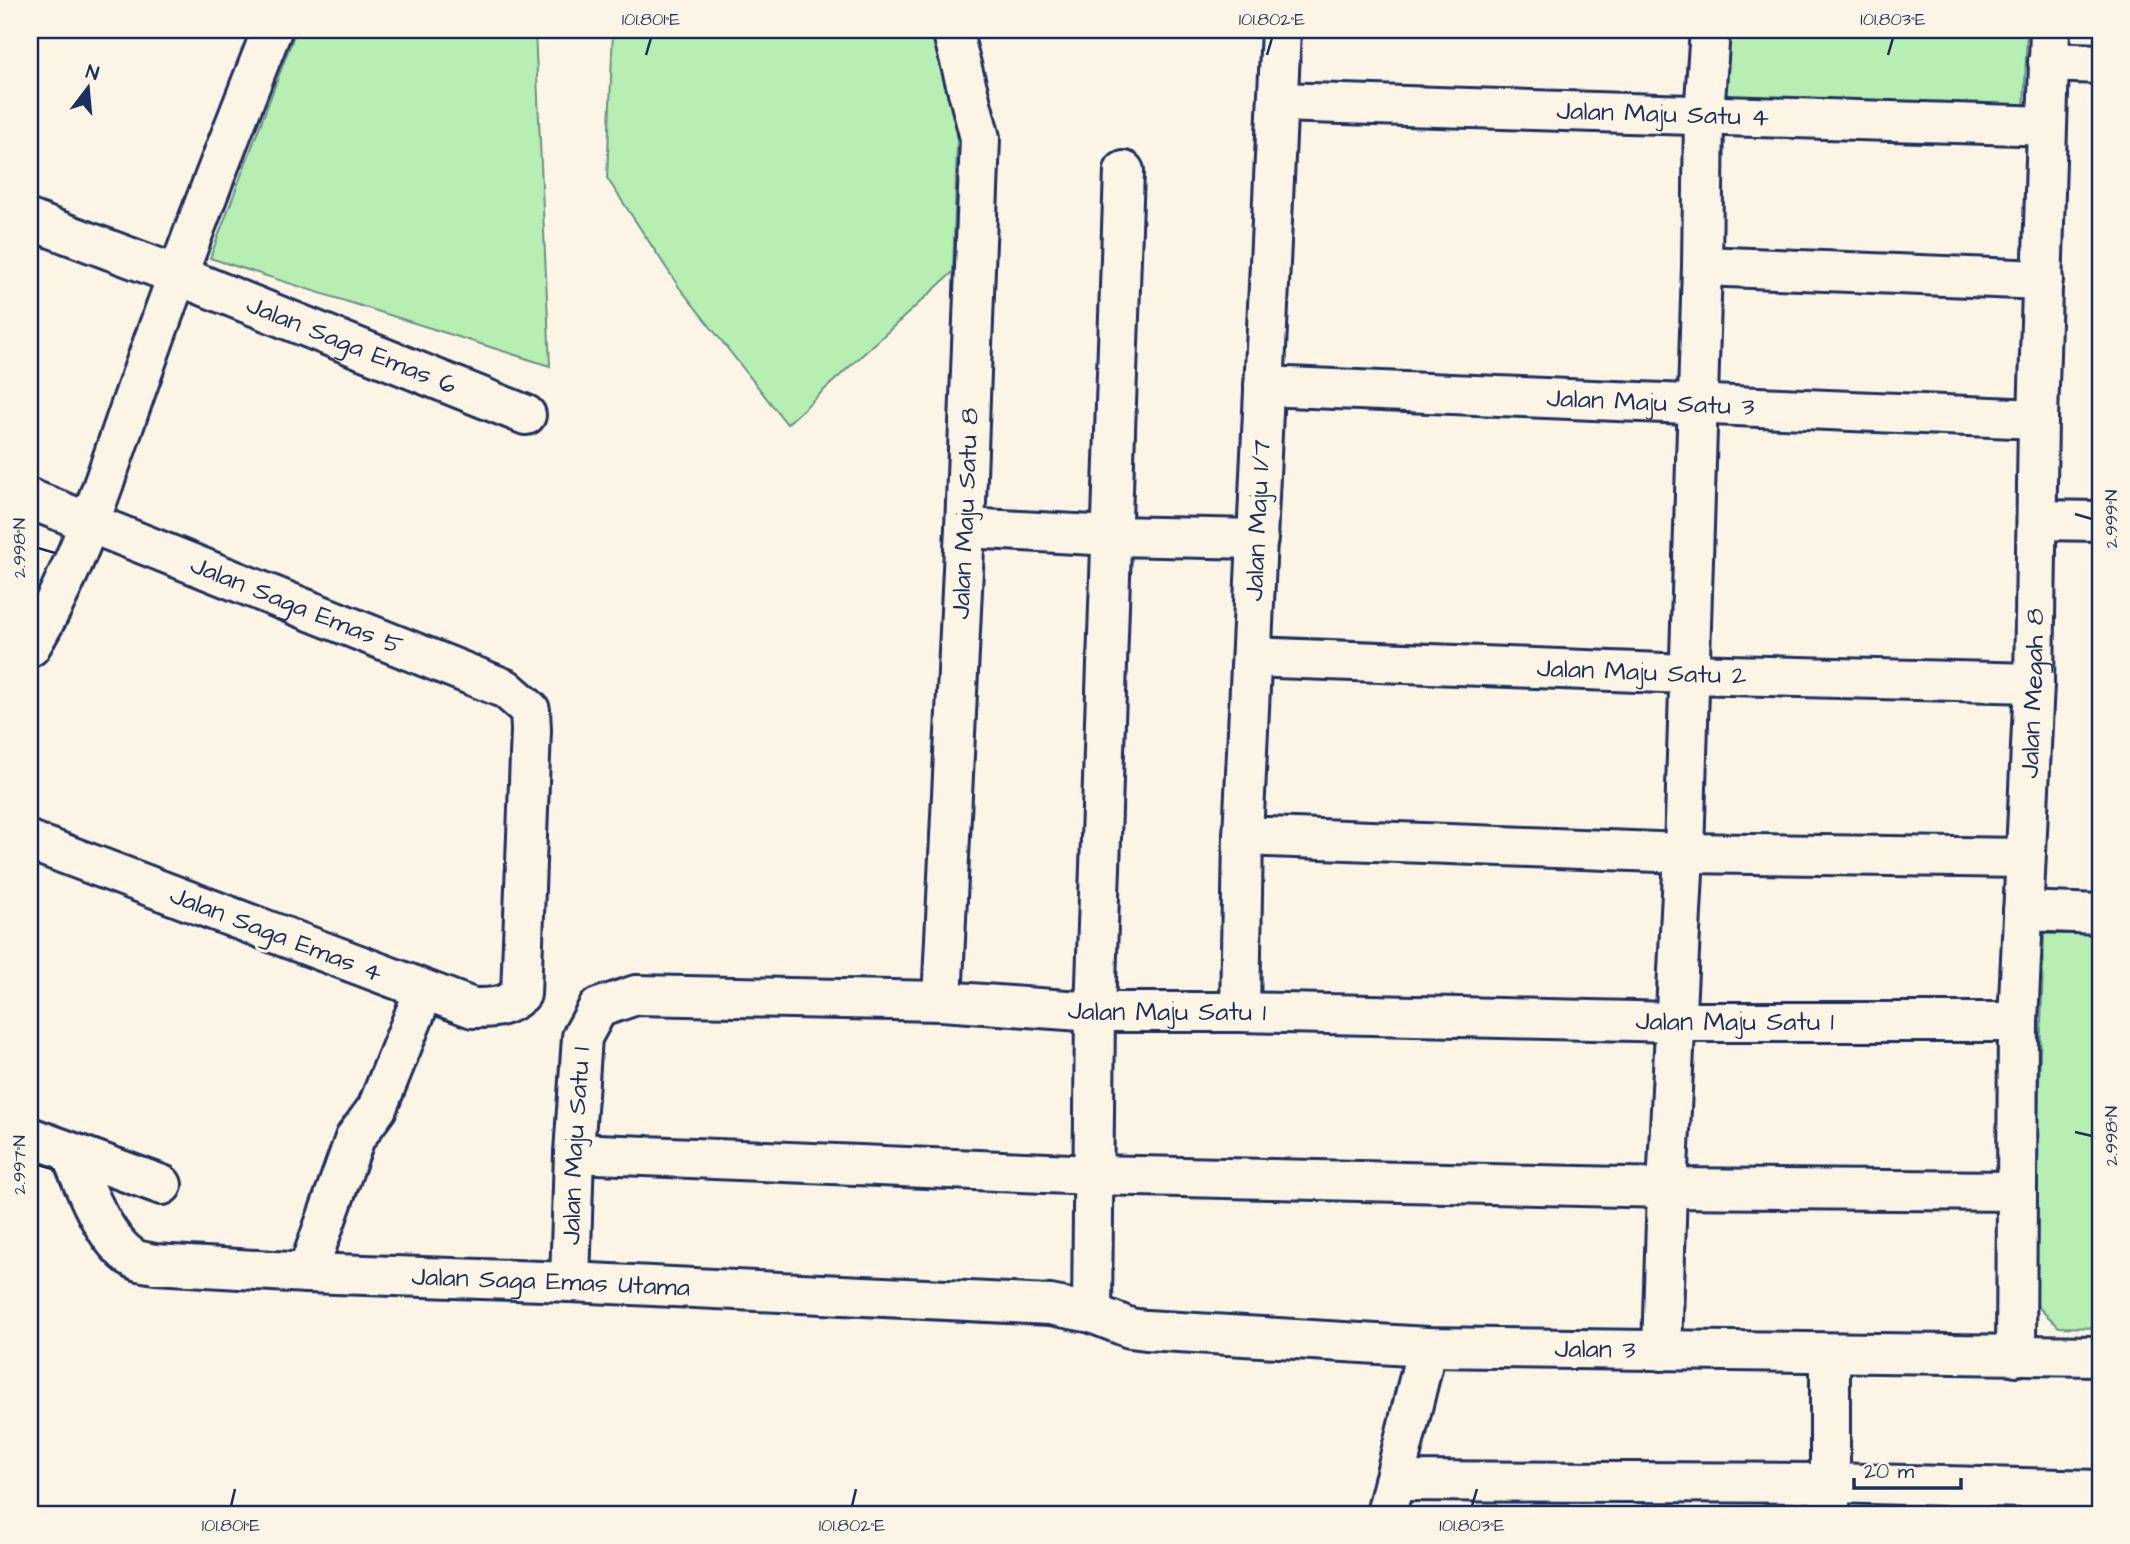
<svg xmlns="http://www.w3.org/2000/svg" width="2130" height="1544" viewBox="0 0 2130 1544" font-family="'Architects Daughter',sans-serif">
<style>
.green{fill:#b7efb3;stroke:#698f88;stroke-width:2}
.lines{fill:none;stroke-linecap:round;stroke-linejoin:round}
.minor-casing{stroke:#1b2f5e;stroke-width:44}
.minor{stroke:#fcf5e5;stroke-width:38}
.ticks{fill:none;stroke:#1b2f5e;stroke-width:2.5}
.labels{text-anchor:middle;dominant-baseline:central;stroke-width:6;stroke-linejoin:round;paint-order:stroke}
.street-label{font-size:26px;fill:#1b2f5e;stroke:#fcf5e5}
.neatline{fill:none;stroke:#1b2f5e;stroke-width:2.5}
.ticks-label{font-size:18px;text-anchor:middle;fill:#1b2f5e}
</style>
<rect width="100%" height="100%" fill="#fcf5e5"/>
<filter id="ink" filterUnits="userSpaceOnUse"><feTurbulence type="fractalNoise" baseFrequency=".0143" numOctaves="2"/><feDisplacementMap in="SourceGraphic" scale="14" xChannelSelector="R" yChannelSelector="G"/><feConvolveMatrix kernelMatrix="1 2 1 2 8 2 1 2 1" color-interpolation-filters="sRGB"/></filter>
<g filter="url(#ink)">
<path class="green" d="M 296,30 L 535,30 L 550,366 L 210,258 Z
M 613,30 L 934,30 L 958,109 L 953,272 L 787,424 L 679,287 L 607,178 Z
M 1724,30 L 2027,30 L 2024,109 L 1720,102 Z
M 2044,934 L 2100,934 L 2100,1328 L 2059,1327 L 2032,1301 Z"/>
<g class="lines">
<defs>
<g id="minor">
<path d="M 2048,62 L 2100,64"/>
<path id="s1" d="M 1278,102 L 2047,126"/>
<path id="s2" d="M 30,220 L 177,275 L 526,415"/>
<path d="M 1702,266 L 2043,280"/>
<path id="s3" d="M 1264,386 L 2038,419"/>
<path id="s4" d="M 30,499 L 506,689 L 530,710 L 531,730 L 521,994 C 505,1008 493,1008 473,1008 L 30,841"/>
<path d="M 2037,520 L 2100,521"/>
<path d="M 965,528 L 1112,536 L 1258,539"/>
<path d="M 30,647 C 82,562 110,462 144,368 C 184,254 228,142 272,30"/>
<path id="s5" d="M 1252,657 L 1688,674 L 2034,683"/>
<path d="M 1243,836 L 1684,853 L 2025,858"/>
<path d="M 2023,911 L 2100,914"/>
<path id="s6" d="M 942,1001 L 965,528 L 980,138 L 952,30"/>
<path id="s7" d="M 1240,1012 L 1243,836 L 1281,30"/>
<path d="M 30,1137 L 162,1185"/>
<path d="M 574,1153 L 1094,1175 L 1667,1188 L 2016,1191"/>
<path id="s8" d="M 71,1154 C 83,1183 107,1249 139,1261 C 144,1262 150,1263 155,1264 L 307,1273 L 570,1282 L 1050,1305 L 1092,1313 L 1130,1328 L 1146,1330 L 1427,1347 L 2100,1356"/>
<path d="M 307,1273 L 355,1138 L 377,1108 L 424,991"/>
<path id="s9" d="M 570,1282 L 574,1153 L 582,1037 L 598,1008 L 636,995 L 942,1001 L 1095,1012 L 1240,1012 L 1676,1022 L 2018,1022"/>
<path d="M 1092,1313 L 1095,1012 L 1124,171"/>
<path d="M 1662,1351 L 1667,1188 L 1684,853 L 1702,266 L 1704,115 L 1710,30"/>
<path id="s10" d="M 2016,1356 L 2018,1022 L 2034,683 L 2038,419 L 2050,30"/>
<path d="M 1394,1481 L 1830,1483 L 2100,1490"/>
<path d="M 1386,1514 L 1427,1347"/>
<path d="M 1830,1514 L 1830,1353"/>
</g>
</defs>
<use href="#minor" class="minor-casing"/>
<use href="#minor" class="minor"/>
</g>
</g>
<path class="ticks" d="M 646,55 L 651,38M 1267,55 L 1272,38M 1888,55 L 1893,38M 2075,514 L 2092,519M 38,548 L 55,553M 2075,1132 L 2092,1136M 38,1165 L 55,1170M 231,1506 L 235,1489M 852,1506 L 856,1489M 1472,1506 L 1477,1489"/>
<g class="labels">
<g class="street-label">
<text stroke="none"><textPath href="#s1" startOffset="385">Jalan Maju Satu 4</textPath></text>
<text stroke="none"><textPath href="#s2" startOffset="345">Jalan Saga Emas 6</textPath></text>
<text stroke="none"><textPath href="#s3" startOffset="387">Jalan Maju Satu 3</textPath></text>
<text stroke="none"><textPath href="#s6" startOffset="488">Jalan Maju Satu 8</textPath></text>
<text stroke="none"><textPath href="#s7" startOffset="492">Jalan Maju 1/7</textPath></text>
<text stroke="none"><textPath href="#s4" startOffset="287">Jalan Saga Emas 5</textPath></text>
<text stroke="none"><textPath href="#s5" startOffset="390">Jalan Maju Satu 2</textPath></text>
<text stroke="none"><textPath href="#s10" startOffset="663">Jalan Megah 8</textPath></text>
<text transform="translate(276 934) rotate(21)">Jalan Saga Emas 4</text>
<text stroke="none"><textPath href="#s9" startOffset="850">Jalan Maju Satu 1</textPath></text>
<text stroke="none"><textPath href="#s9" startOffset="1418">Jalan Maju Satu 1</textPath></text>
<text stroke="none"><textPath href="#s9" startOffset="136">Jalan Maju Satu 1</textPath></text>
<text stroke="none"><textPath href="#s8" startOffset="542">Jalan Saga Emas Utama</textPath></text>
<text stroke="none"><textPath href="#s8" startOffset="1591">Jalan 3</textPath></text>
</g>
</g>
<rect width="2130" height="1544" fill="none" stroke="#fcf5e5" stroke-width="77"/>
<g transform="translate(88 88) rotate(16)" stroke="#fcf5e5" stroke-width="5" paint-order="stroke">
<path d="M0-5L12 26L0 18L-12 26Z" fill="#1b2f5e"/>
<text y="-10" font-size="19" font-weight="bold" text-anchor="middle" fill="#1b2f5e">N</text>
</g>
<path d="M1854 1478v10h107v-10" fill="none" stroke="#1b2f5e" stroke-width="3.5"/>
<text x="1864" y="1478" font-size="21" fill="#1b2f5e" stroke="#fcf5e5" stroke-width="5" paint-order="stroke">20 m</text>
<rect x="38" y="38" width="2054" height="1468" class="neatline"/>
<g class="ticks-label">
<text x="651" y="25">101.801°E</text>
<text x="1272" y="25">101.802°E</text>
<text x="1893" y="25">101.803°E</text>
<text transform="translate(2111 519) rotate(-90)" y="6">2.999°N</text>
<text transform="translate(19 548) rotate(-90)" y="6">2.998°N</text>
<text transform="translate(2111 1136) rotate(-90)" y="6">2.998°N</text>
<text transform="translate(19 1165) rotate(-90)" y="6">2.997°N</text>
<text x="231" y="1531">101.801°E</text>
<text x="852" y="1531">101.802°E</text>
<text x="1472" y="1531">101.803°E</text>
</g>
</svg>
